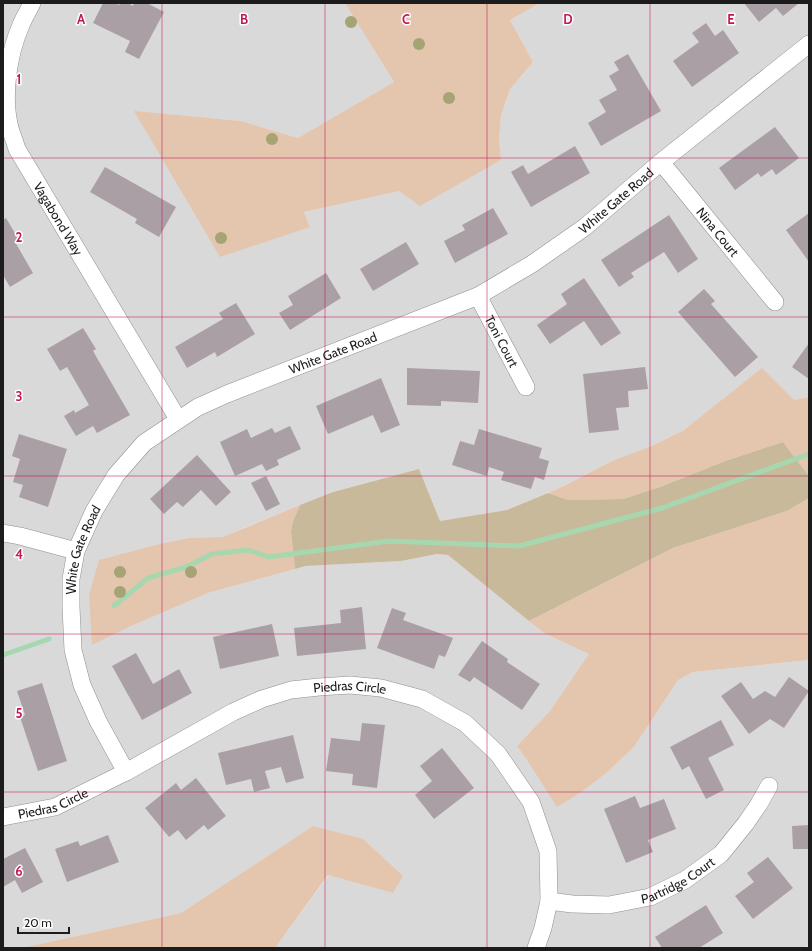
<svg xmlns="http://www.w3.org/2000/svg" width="812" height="951" viewBox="0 0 812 951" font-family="Cabin,sans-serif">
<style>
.residential{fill:#dad9da}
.grass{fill:#e3c6ad}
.forest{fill:#c8b99b}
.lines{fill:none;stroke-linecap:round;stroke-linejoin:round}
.stream{stroke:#a7d7af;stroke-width:5}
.building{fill:#ab9fa6}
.minor-casing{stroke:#909090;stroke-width:18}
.minor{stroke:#fff;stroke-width:17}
.tree{fill:#a6a374}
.grid{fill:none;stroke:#c2185b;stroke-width:1;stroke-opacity:0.55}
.labels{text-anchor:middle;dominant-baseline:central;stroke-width:3;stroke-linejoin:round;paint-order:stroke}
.street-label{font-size:13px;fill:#1c1c1c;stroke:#fff}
.grid-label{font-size:13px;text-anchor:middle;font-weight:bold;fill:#c2185b;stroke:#fff;stroke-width:3;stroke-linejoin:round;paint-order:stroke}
</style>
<rect width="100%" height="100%" fill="#ede3e7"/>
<path class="residential" d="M 3,3 L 345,3 L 394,82 L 298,138 L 241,121 L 208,118 L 310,226 L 304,212 L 399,191 L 501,160 L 499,140 L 501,115 L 510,89 L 533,62 L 510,20 L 540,3 L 809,3 L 809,397 L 794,400 L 711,410 L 684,430 L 654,445 L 612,461 L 566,485 L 507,510 L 440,521 L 419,469 L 333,492 L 255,523 L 223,537 L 189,538 L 164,543 L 92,645 L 129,627 L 208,593 L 305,566 L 401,561 L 437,554 L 448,555 L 544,633 L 590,654 L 550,711 L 517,746 L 527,760 L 583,791 L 605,774 L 634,747 L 678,680 L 693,672 L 809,660 L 809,944 L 805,948 L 275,948 L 329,875 L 393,893 L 313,826 L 181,913 L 22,948 L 3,948 Z"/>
<path class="grass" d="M 345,3 L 540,3 L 510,20 L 533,62 L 510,89 L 501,115 L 499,140 L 501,160 L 420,206 L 399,191 L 304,212 L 310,227 L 220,257 L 134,111 L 241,121 L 298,138 L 394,82 Z
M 762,368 L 794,400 L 809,397 L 809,476 L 783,442 L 728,460 L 660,487 L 623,499 L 568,500 L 548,493 L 566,485 L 612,461 L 654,445 L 684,430 Z
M 809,498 L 809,660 L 693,672 L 678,680 L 634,747 L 605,774 L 583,791 L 557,807 L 527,760 L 517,746 L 550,711 L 589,654 L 544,633 L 529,621 L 673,548 L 787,511 Z
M 300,505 L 293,521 L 291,531 L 295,569 L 208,593 L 129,627 L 92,645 L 89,595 L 99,560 L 164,543 L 189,538 L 223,537 Z
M 313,826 L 363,839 L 403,876 L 393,893 L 328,875 L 275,948 L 22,948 L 181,913 Z"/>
<path class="forest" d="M 783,442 L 809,476 L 809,498 L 787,511 L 673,548 L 529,621 L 448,555 L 437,554 L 401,561 L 305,566 L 295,569 L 291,531 L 293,521 L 300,505 L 333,492 L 419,469 L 440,521 L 507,510 L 548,493 L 568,500 L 623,499 L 660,487 L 728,460 Z"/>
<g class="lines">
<path class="stream" d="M 114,606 L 148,578 L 186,567 L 212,554 L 248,550 L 269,557 L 389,541 L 519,546 L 662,508 L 809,454
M 3,655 L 49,639"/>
</g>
<path class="building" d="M 103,3 L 115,3 L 119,5 L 120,3 L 128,3 L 133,6 L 134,3 L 147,3 L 164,12 L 139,59 L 125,52 L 130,41 L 93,23 Z
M 744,3 L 799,3 L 783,16 L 776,8 L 759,22 Z
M 706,23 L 715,36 L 723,30 L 739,53 L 692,87 L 673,61 L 699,42 L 692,33 Z
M 628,54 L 661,111 L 601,146 L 588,123 L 606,112 L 599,100 L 617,90 L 609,76 L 619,70 L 614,62 Z
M 775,127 L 799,158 L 776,175 L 772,169 L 761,177 L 758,173 L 735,190 L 719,168 Z
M 575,146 L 590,173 L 531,207 L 511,172 L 523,165 L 528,174 Z
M 105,167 L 176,207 L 159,237 L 135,223 L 137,219 L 90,192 Z
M 493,208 L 508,234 L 455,263 L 444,241 L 465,230 L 462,225 Z
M 809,213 L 809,262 L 786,230 Z
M 669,215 L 698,259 L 678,273 L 664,252 L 631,273 L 634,277 L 619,287 L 601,260 Z
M 6,218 L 19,240 L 15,242 L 33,273 L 10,287 L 3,275 L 3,220 Z
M 406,242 L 419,264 L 373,291 L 360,269 Z
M 326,273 L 341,298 L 290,330 L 279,313 L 293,305 L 288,296 Z
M 584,278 L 621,333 L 601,346 L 584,321 L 550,344 L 537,325 L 567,304 L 561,294 Z
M 704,289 L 715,301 L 711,304 L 758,357 L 735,377 L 678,312 Z
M 236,303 L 255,334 L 217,357 L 215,352 L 187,368 L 175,347 L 223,319 L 219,313 Z
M 83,328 L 96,349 L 93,351 L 130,415 L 97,433 L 93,426 L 76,436 L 64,416 L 74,410 L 75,413 L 89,405 L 67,367 L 60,371 L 47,349 Z
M 809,343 L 809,379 L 792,367 Z
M 645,367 L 648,389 L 628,391 L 629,407 L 616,408 L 619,430 L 589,433 L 583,374 Z
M 407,368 L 480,371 L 478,403 L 441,401 L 441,406 L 407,405 Z
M 381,378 L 400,425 L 381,433 L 373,415 L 328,434 L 316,406 Z
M 290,426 L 301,449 L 277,460 L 279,465 L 266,471 L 262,464 L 235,476 L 220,442 L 247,429 L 251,438 L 272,428 L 275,433 Z
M 479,429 L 542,448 L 539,458 L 549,461 L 544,480 L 535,477 L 531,489 L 501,480 L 504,472 L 489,467 L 487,476 L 452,465 L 460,441 L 474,445 Z
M 19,434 L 67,449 L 48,507 L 19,497 L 23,485 L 13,482 L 20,459 L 12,456 Z
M 197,455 L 231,492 L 216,506 L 201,490 L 183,507 L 177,502 L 164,514 L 150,499 Z
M 266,476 L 280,504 L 266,511 L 251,483 Z
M 362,607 L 366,649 L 297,656 L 294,628 L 341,623 L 340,610 Z
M 392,608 L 406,613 L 403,620 L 453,638 L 445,657 L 439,655 L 434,669 L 377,648 Z
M 272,624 L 279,656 L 220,669 L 213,637 Z
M 482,641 L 508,659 L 507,662 L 540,684 L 522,710 L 474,677 L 470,682 L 458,675 Z
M 136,653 L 153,684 L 179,669 L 192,693 L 142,720 L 112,666 Z
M 789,677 L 809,691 L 784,728 L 770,719 L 749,734 L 721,696 L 741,682 L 753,699 L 765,691 L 775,697 Z
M 42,683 L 67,761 L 38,771 L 20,717 L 25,715 L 17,691 Z
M 721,720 L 734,745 L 708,758 L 724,790 L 706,799 L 689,766 L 682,770 L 670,747 Z
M 362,723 L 385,725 L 377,788 L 352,785 L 353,774 L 326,771 L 331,738 L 360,741 Z
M 293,735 L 304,778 L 286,783 L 281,767 L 265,771 L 270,788 L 254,792 L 251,779 L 226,785 L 218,753 Z
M 442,748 L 474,788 L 434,819 L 415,795 L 432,781 L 420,766 Z
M 196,778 L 226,816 L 208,830 L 204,825 L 186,840 L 178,830 L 169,837 L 145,808 L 176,783 L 181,790 Z
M 635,796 L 640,808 L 664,799 L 676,829 L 648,840 L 653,852 L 626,863 L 604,809 Z
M 809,825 L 809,849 L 793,849 L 792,826 Z
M 108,835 L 119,862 L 67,882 L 55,849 L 78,841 L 80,846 Z
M 25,848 L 43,882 L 22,893 L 15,880 L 3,887 L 3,859 Z
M 768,857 L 793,888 L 753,919 L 735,896 L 754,882 L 747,873 Z
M 706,905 L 723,933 L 699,948 L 662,948 L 655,937 Z"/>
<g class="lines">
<defs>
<g id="minor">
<path id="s1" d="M 32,3 C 29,10 24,17 21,25 C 8,55 2,97 10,128 C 12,135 15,142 17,149 L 178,419"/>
<path id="s2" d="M 661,162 L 775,302"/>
<path id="s3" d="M 478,296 L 526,387"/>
<path d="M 3,533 L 20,536 L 76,551"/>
<path id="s4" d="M 126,772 L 98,721 L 82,685 L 73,650 L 71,607 L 71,579 L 76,551 L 94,511 L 116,475 L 144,443 L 198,407 L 227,394 L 478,296 L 532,264 L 585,227 L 661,162 L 809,44"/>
<path id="s5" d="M 3,817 L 55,807 L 126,772 L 233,712 L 262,699 L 291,690 L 319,687 L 350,685 L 381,688 L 422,699 L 465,723 L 498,754 L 531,802 L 548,851 L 549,901 L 543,928 L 536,948"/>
<path id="s6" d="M 549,901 L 572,904 L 609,905 L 650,897 L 685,880 L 721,854 L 746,823 L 759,804 L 769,786"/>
</g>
</defs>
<use href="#minor" class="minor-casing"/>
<use href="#minor" class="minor"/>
</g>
<g class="tree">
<circle cx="351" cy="22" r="6"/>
<circle cx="419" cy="44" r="6"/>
<circle cx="449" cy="98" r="6"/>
<circle cx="272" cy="139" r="6"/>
<circle cx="221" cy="238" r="6"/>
<circle cx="120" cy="572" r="6"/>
<circle cx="191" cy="572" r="6"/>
<circle cx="120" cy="592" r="6"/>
</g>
<path class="grid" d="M 162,3 L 162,948M 325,3 L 325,948M 487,3 L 487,948M 650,3 L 650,948M 3,158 L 809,158M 3,317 L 809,317M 3,476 L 809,476M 3,634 L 809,634M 3,792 L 809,792"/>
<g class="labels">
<g class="street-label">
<text stroke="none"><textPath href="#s4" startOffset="896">White Gate Road</textPath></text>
<text stroke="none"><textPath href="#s1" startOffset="233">Vagabond Way</textPath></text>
<text stroke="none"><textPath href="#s2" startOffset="90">Nina Court</textPath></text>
<text stroke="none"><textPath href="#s3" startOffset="51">Toni Court</textPath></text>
<text stroke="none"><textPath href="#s4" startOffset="572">White Gate Road</textPath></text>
<text stroke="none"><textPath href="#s4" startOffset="236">White Gate Road</textPath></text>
<text stroke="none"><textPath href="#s5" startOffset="376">Piedras Circle</textPath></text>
<text stroke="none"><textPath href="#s5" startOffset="52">Piedras Circle</textPath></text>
<text stroke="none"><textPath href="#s6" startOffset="134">Partridge Court</textPath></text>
</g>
</g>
<g class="grid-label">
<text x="81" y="24">A</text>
<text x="244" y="24">B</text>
<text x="406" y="24">C</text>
<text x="568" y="24">D</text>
<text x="731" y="24">E</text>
<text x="19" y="84">1</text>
<text x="19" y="242">2</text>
<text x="19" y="401">3</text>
<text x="19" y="559">4</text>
<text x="19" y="718">5</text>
<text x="19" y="876">6</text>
</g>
<rect width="812" height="951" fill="none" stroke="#1c1c1c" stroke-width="8"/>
<path d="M18 927v6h51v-6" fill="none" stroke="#1c1c1c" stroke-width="2"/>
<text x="24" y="927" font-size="12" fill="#1c1c1c" stroke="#ffffff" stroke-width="3" paint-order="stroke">20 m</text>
</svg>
